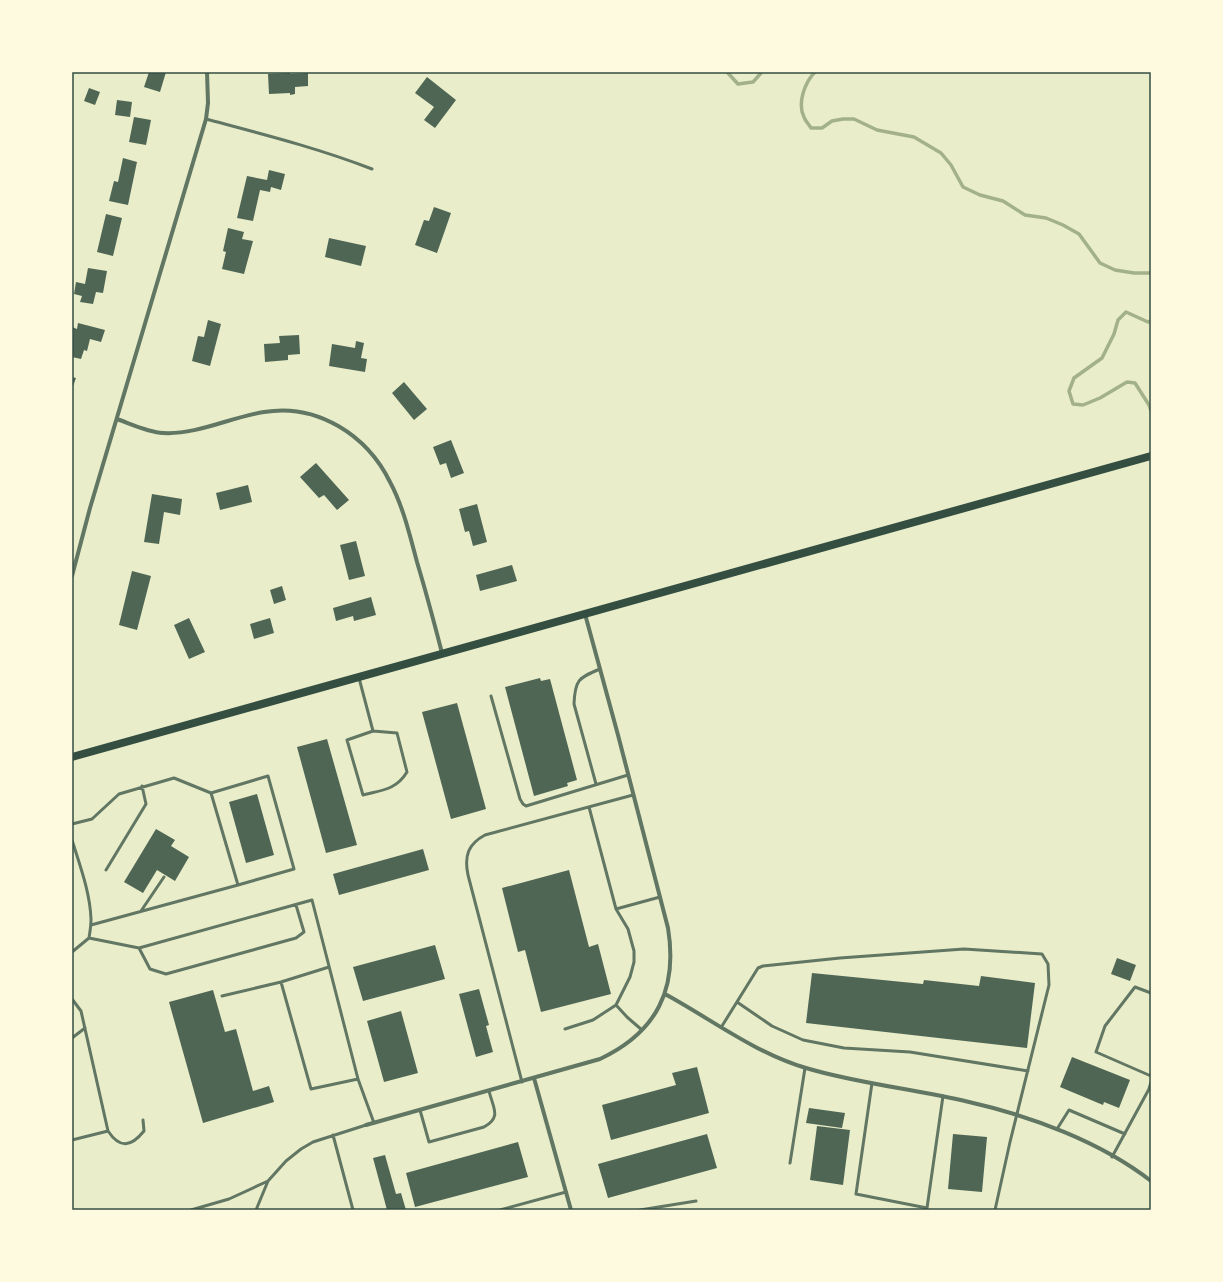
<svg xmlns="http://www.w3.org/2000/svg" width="1223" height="1282" viewBox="0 0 1223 1282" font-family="'DejaVu Sans',sans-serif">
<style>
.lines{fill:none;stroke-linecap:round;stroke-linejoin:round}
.stream{stroke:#a3b18a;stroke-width:3.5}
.building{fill:#4f6655}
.service{stroke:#617663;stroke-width:3}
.minor{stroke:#617663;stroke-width:4}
.secondary{stroke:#344e41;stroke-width:8}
.neatline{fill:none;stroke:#344e41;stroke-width:1.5}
</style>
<rect width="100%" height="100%" fill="#e9edc9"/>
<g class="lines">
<path class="stream" d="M 727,72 L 738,84 L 753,82 L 762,72
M 815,72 C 805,82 797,103 804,117 C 805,121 809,124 811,128 L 822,128 L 832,121 L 843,119 L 854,119 L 877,130 L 914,137 L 941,153 L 951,165 L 963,187 L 980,195 L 1003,201 L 1025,215 L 1046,218 L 1063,225 L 1079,234 L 1100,263 L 1115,270 L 1134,273 L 1151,273
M 1151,321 L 1148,322 L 1126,312 L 1118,320 L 1114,334 L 1102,358 L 1074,378 L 1069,391 L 1073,404 L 1083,405 L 1100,398 L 1127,382 L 1135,383 L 1149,405 L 1151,411"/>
</g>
<path class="building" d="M 149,72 L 166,72 L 160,92 L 144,87 Z
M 290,73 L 290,74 L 308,73 L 308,86 L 295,87 L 295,94 L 290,95 L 290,93 L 269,94 L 268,74 Z
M 427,77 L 456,100 L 435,128 L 424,120 L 434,107 L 415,93 Z
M 89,88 L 100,92 L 95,105 L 84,101 Z
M 117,100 L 132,102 L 130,117 L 115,115 Z
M 134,117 L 151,120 L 146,145 L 129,142 Z
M 123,158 L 137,162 L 128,205 L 109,201 L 114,181 L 118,182 Z
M 269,170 L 285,174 L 281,190 L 271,187 L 270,192 L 260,190 L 253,221 L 237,218 L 247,176 L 267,180 Z
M 434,207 L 451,213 L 437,253 L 415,245 L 424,220 L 429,221 Z
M 106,214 L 122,218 L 113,256 L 97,252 Z
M 228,228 L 244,232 L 242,239 L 253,241 L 244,274 L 222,269 L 226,252 L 223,251 Z
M 329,238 L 366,246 L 361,266 L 325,257 Z
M 88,268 L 107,271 L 103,293 L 96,292 L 93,304 L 80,302 L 82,296 L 74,294 L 76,282 L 85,284 Z
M 208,320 L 221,324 L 210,366 L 192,361 L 198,336 L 204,337 Z
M 78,323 L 105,330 L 101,342 L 90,339 L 87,351 L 84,350 L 81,359 L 72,357 L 72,327 L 77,329 Z
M 299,335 L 300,354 L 288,355 L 288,360 L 265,362 L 264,344 L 280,343 L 279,336 Z
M 356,341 L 364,343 L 361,358 L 367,359 L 365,372 L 329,366 L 332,344 L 355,348 Z
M 72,377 L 76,378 L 72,389 Z
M 404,382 L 427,409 L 414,420 L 392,393 Z
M 451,440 L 464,473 L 451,478 L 446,463 L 440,465 L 433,447 Z
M 316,463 L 349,500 L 337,510 L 324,495 L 319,498 L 300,477 Z
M 248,485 L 252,502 L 220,510 L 216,493 Z
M 152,494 L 182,499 L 180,515 L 164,512 L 159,544 L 144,542 Z
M 477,504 L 487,542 L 473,546 L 469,531 L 465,532 L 459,509 Z
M 356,541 L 365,576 L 349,580 L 340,545 Z
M 512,565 L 517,581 L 480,591 L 476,575 Z
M 132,571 L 151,576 L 137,630 L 119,625 Z
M 282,586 L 286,600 L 274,604 L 270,590 Z
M 371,597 L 376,615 L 354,621 L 353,616 L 336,621 L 333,608 Z
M 189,618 L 205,652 L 189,659 L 174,625 Z
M 270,618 L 274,633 L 254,639 L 250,624 Z
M 540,678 L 541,681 L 550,679 L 577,780 L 567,783 L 568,786 L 534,796 L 505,687 Z
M 457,703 L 486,809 L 451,819 L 422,712 Z
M 327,739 L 357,845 L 326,853 L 297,747 Z
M 257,794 L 274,855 L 246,863 L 229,802 Z
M 156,829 L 175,840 L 171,846 L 189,857 L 175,881 L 157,870 L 143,893 L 124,882 Z
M 423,849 L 429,870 L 339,895 L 333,874 Z
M 569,870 L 589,947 L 598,944 L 611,994 L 541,1012 L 525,950 L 518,952 L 502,888 Z
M 435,945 L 445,979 L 363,1001 L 353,967 Z
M 1117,958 L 1136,965 L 1130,981 L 1111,974 Z
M 812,973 L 923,984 L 924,980 L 979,986 L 981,976 L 1035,983 L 1027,1048 L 806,1023 Z
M 479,989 L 489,1025 L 486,1026 L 493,1052 L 476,1057 L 459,994 Z
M 213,990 L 225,1032 L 236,1029 L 253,1091 L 269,1086 L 274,1102 L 203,1123 L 169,1002 Z
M 401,1011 L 418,1073 L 384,1082 L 367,1021 Z
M 1072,1057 L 1130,1080 L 1119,1108 L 1104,1102 L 1103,1105 L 1060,1087 Z
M 697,1067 L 709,1113 L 611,1140 L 602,1105 L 676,1085 L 672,1073 Z
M 809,1108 L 845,1113 L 842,1128 L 806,1123 Z
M 817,1126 L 850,1130 L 843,1185 L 810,1180 Z
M 707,1134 L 717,1168 L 608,1198 L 598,1164 Z
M 953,1134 L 987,1137 L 982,1192 L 948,1189 Z
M 518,1142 L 528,1177 L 415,1207 L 406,1173 Z
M 385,1155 L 396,1194 L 401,1193 L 406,1210 L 387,1210 L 373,1158 Z"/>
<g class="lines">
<path class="service" d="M 206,119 C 262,134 318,148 372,169
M 359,678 L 373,731 L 397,733 L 407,772 C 396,790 382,790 363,795 L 347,740 L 373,731
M 491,696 L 520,799 L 523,804 L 526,806 L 628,775
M 596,784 L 574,704 C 575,680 578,678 600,669
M 211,793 L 268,776 L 294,869 L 238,885
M 589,807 L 616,909 L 628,929 L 634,951 L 634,962 L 630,977 L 616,1005 L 627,1017 L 642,1030
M 72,824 L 92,819 L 119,794 L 174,778 L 211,793 L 238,885 L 91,925
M 72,840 C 80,866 90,892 91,919 C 91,925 90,932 89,938 L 72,952
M 106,870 L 146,804 L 142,786
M 616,909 L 660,897
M 141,911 L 164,877
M 89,938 L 139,948 L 312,900 L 358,1079 L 374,1123
M 139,948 L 150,969 L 166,974 L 296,938 L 304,932 L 296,905
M 329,967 L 281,982 L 311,1089 L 358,1079
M 1151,993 L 1135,987 L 1105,1026 L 1096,1052 L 1151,1076
M 222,996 L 281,982
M 72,999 L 81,1011 L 108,1131 L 72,1140
M 737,1002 L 772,1026 L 803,1040 L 844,1048 L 910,1052 L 1028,1071
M 722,1026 L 758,968 L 763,966 L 840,958 L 964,949 L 1042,954 L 1048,964 L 1049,985 L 1010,1142 L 995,1210
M 565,1029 L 593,1020 L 616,1005
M 72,1038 L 85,1028
M 522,1082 L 468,875 C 464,856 468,844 485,835 L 633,795
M 872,1083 L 856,1194 L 927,1208 L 943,1096
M 420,1110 L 429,1142 L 484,1127 C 502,1117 493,1108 489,1091
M 1057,1129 L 1069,1110 L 1125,1134
M 108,1131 C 120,1149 131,1147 144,1131 L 143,1120
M 333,1135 L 353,1210
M 1112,1157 L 1149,1089 L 1151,1082
M 790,1163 L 805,1068
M 191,1210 L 229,1199 L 268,1181 L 286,1161 L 301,1149 L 313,1142 L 366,1125
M 256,1210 L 268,1181
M 500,1210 L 566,1192
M 640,1210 L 696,1201"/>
<path class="minor" d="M 117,419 C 131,424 148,432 163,433 C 197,435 231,417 264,412 C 317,403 367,435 390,482 C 403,506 410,536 417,562 C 426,592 434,622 442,653
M 72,576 L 90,508 L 206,119 L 208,103 L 207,72
M 665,994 C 711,1019 755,1053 806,1068 C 859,1084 916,1089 969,1102 C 1031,1116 1101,1142 1151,1181
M 534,1078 L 571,1210
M 366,1125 L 600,1059 C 657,1032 678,989 668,928 L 618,735 L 585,614"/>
<path class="secondary" d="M 72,757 L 1151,456"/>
</g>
<rect width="1223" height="1282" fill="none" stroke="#fefae0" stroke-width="146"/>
<rect x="73" y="73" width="1077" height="1136" class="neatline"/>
</svg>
